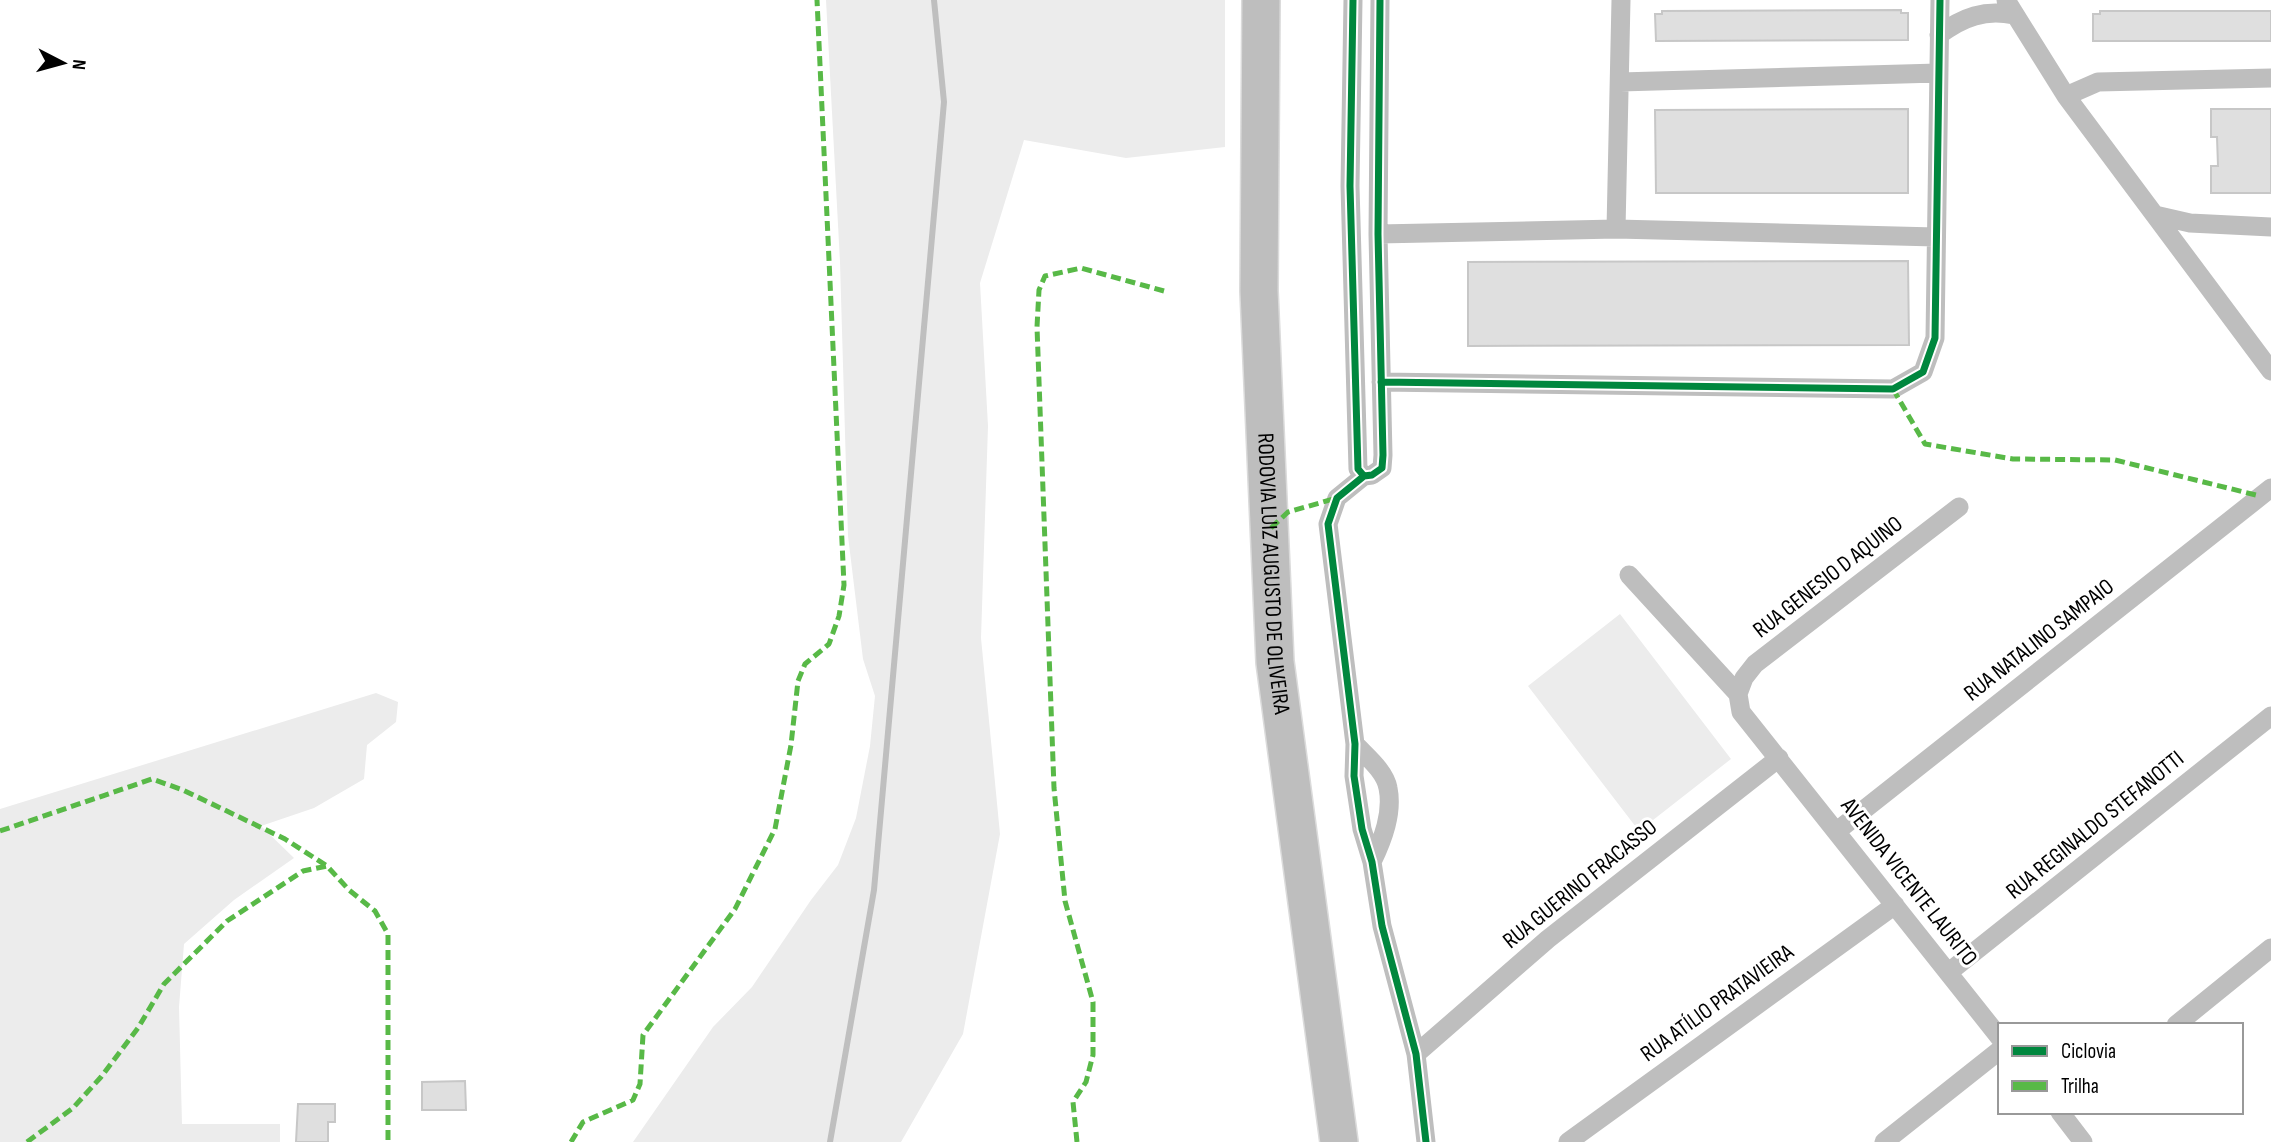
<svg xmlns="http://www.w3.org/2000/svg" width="2271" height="1142" viewBox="0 0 2271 1142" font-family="'Sofia Sans Condensed',sans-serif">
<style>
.green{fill:#ececec}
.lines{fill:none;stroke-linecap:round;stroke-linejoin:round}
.stream{stroke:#bfbfbf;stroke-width:6}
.building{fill:#dfdfdf;stroke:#c7c7c7;stroke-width:2}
.highway-casing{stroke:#dbdbdb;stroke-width:40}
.street{stroke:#bebebe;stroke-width:19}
.highway{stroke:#bebebe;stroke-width:37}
.quiet{stroke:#58b947;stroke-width:5;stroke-dasharray:10 5;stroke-linecap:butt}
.cycleway-casing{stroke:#fff;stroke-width:11}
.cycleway{stroke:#00873e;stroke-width:7}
.labels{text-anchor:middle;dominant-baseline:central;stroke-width:6;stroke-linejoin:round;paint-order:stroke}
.street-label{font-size:23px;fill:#000;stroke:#fff}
</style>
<rect width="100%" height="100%" fill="#fff"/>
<path class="green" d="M 826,0 L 1225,0 L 1225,147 L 1126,158 L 1024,140 L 980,283 L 988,426 L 981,638 L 1000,834 L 963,1034 L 901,1142 L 633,1142 L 713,1027 L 752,987 L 811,900 L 838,865 L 856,818 L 870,746 L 875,696 L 863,659 L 848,536 L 840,262 Z
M 1620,614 L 1731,759 L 1639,831 L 1528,686 Z
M 376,693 L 398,702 L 396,722 L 367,745 L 364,779 L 314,808 L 261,826 L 294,858 L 234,900 L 184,944 L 179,1007 L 182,1124 L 280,1124 L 280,1142 L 0,1142 L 0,809 Z"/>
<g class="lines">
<path class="stream" d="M 830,1142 L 874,890 L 944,102 L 934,0"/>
</g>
<path class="building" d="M 1901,10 L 1901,13 L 1908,13 L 1908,40 L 1656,41 L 1655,14 L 1662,14 L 1662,11 Z
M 2100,11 L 2271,11 L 2271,41 L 2093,41 L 2093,14 L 2100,14 Z
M 1908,109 L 1908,193 L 1656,193 L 1655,110 Z
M 2211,109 L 2271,109 L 2271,193 L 2211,193 L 2211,166 L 2218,166 L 2217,137 L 2211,137 Z
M 1908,261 L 1909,345 L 1468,346 L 1468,262 Z
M 465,1081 L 466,1110 L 422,1110 L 422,1082 Z
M 298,1104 L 335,1104 L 335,1122 L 328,1122 L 328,1142 L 296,1142 Z"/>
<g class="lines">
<defs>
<g id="highway">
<path id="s1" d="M 1261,0 L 1259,291 L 1275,662 L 1339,1142"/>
</g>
</defs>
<use href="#highway" class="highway-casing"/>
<path class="street" d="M 1353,0 L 1350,186 L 1358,469 L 1364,476 L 1372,475 L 1382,468 L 1383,455 L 1378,234 L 1380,0
M 2006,0 L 2066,96 L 2271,371
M 1939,35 C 1963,17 1985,9 2014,15
M 1620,82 L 1938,73
M 2066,96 L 2098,82 L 2271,78
M 2155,215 L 2190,223 L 2271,227
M 1616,229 L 1621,0
M 1378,234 L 1616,229 L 1936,237
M 1381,382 L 1893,389 L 1923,372 L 1935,338 L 1940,0
M 1364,476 L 1337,498 L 1328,524 L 1355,744 L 1354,776 L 1362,829 L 1372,862 L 1382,926 L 1416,1054 L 1426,1142
M 1629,575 L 1738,694 L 1741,712 L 2000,1038
M 1738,694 L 1744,678 L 1755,664 L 1959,507
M 1355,744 C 1366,756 1385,771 1388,788 C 1393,813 1383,839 1372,862
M 1837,831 L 2271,488
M 1949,972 L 2271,716
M 2176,1025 L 2271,948
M 1416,1054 L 1548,939 L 1779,758
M 2060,1112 L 2083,1142
M 1568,1142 L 1895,905
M 1884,1142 L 2000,1050"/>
<use href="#highway" class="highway"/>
<path class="quiet" d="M 1893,389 L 1925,444 L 2013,459 L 2115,460 L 2260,496
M 1271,528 L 1288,512 L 1337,498
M 0,831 L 152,779 L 183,790 L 285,839 L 327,866 L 349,890 L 375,911 L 388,934 L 388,1142
M 27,1142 L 73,1108 L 101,1077 L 138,1028 L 164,984 L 227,921 L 303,871 L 327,866
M 571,1142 L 583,1122 L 633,1100 L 640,1084 L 643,1035 L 735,909 L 775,829 L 791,745 L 798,681 L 805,664 L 829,644 L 839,616 L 844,585 L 817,0
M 1077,1142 L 1073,1102 L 1086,1082 L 1093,1055 L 1093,1002 L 1065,901 L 1054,788 L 1037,327 L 1039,290 L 1045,276 L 1081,268 L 1164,291"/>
<defs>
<path id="cycleway" d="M 1353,0 L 1350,186 L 1358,469 L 1364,476 L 1372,475 L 1382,468 L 1383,455 L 1378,234 L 1380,0
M 1381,382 L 1893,389 L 1923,372 L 1935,338 L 1940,0
M 1364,476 L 1337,498 L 1328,524 L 1355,744 L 1354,776 L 1362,829 L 1372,862 L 1382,926 L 1416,1054 L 1426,1142"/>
</defs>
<use href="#cycleway" class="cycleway-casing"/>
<use href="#cycleway" class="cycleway"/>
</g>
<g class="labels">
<g class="street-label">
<text stroke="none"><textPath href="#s1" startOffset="574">RODOVIA LUIZ AUGUSTO DE OLIVEIRA</textPath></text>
<text transform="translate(1828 577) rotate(-38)">RUA GENESIO D AQUINO</text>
<text transform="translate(2039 640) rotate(-38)">RUA NATALINO SAMPAIO</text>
<text transform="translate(2095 825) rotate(-39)">RUA REGINALDO STEFANOTTI</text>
<text transform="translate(1909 882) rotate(52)">AVENIDA VICENTE LAURITO</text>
<text transform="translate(1580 884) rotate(-39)">RUA GUERINO FRACASSO</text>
<text transform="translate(1717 1003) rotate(-36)">RUA ATÍLIO PRATAVIEIRA</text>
</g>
</g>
<rect x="1998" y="1023" width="245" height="91" fill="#ffffff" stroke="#999999" stroke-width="2"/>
<rect x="2012" y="1046" width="35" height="10" fill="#00873e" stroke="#999999" stroke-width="2"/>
<text x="2061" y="1058" font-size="21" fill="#000000">Ciclovia</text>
<rect x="2012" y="1081" width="35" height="10" fill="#58b947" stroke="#999999" stroke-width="2"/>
<text x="2061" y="1093" font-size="21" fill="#000000">Trilha</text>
<g transform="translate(63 63) rotate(96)" stroke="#ffffff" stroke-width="5" paint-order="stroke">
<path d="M0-5L12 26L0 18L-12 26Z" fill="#000000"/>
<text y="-10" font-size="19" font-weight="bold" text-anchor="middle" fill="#000000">N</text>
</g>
</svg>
